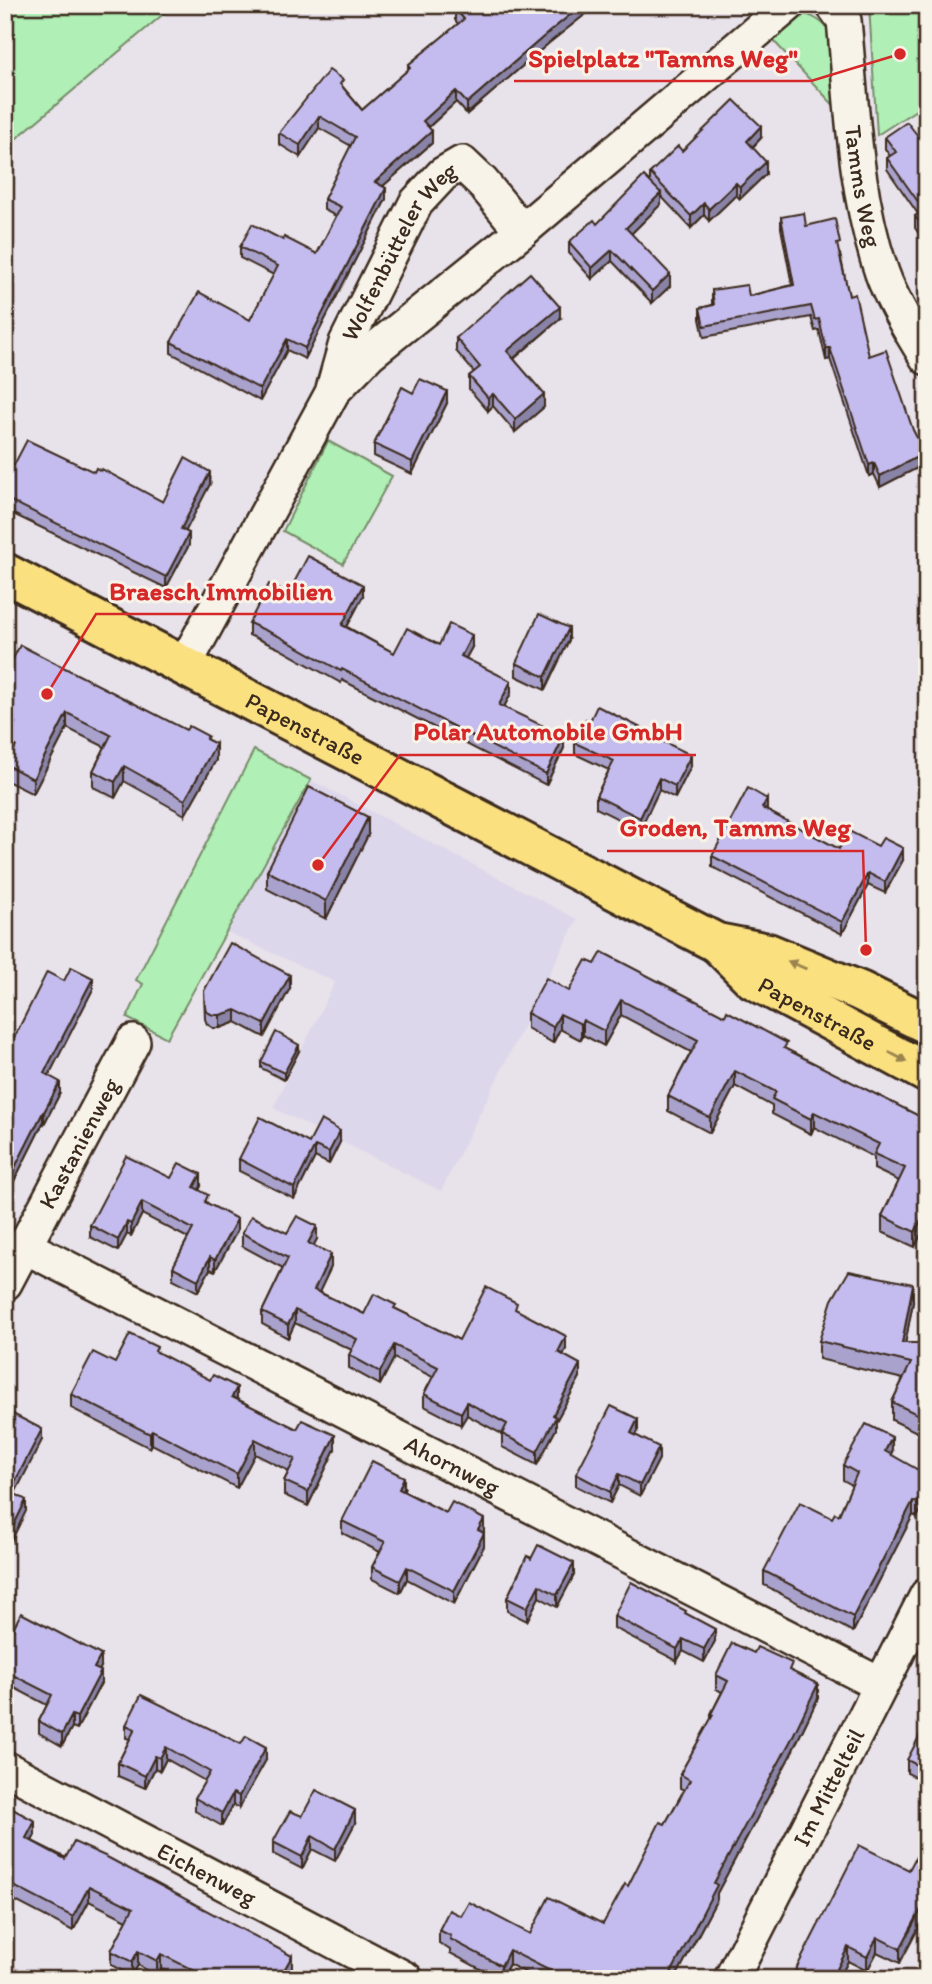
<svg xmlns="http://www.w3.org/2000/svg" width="932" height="1984" font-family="Itim,sans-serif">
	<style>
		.built { fill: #ddd7eb }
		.green { fill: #b0efb5; stroke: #768c6a; stroke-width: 2 }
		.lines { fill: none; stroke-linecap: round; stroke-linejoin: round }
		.minor-casing { stroke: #3b2a1e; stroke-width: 38 }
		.major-casing { stroke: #3b2a1e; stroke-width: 44 }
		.minor { stroke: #f7f3e8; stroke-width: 33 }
		.major { stroke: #fbe080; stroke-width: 38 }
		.wall { fill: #a9a2cd; stroke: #3b2a1e; stroke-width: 2 }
		.shaded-wall { fill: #8984a7; stroke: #3b2a1e; stroke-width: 2 }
		.building { fill: #c4bcee; stroke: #3b2a1e; stroke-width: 2 }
		.oneway { fill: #9b854f }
		.labels { text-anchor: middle; stroke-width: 6; stroke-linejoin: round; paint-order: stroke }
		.street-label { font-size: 24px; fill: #3b2a1e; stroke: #f7f3e8 }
		.leader { fill: none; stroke: #d62828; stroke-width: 2.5 }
		.callout-dot { fill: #d62828; stroke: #f7f3e8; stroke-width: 2.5 }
		.callout-label { font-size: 26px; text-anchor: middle; font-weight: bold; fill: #d62828; stroke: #f7f3e8; stroke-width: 6; stroke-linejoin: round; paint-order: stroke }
	</style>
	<rect width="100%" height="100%" fill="#e8e2ea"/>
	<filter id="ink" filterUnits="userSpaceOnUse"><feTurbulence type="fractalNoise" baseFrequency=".0143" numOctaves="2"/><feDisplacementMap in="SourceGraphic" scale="14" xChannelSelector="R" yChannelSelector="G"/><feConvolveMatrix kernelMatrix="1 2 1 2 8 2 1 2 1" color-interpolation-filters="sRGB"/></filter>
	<g filter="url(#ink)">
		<path class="built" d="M311 780 577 919 441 1191 273 1108 335 982 225 931Z"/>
		<g class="green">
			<path d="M5 5H174L5 148Z"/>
			<path d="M869 5H927V103L877 135Z"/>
			<path d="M797 13C814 14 824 23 834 36L840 112 770 37Z"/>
			<path d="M328 441 392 476 343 564 283 531Z"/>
			<path d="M254 750 311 780 167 1038 127 1018 143 984 136 980Z"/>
		</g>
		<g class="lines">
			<defs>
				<g id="minor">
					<path id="s1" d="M833 5 844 20C852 104 854 192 882 273 891 299 912 334 927 358"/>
					<path d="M336 388 369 354 522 231"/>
					<path id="s2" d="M184 666 332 393 346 343 416 203 443 174 462 163 482 182 522 231 788 5"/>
					<path id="s3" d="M24 1246 881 1685"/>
					<path id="s4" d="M5 1283 133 1042"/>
					<path id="s5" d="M5 1768 406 1979"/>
					<path id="s6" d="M731 1979 927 1595"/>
				</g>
				<g id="major">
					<path id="s7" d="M5 573 717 943 768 953 860 991 927 1024"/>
					<path id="s8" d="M717 943 753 979 927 1073"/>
				</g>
			</defs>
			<use href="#minor" class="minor-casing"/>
			<use href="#major" class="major-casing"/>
			<use href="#minor" class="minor"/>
			<use href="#major" class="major"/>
		</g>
		<g class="wall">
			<path d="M459 5H597L549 43 467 114 456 102 429 127 432 143 383 186 386 199 305 359 287 350 260 401 171 353V342L250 320 274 275 240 258V247L283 240 317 254 336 216 324 210V199L351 146 319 128 300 157 279 144V133L343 87 362 110 408 70V65L458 24 455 20V9Z"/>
			<path d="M927 130V245L915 228V216L918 214 887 169V158L890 156 885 149V137L918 136Z"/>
			<path d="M761 138 753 147 766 174 740 199 736 195 709 221 704 215 691 228 661 196V204L631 234 670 286 652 303 612 261 592 279 569 253V242L597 224 650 182V173L682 151Z"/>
			<path d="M781 217 806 226 840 254 849 296 869 356 925 464 880 487 874 474 869 476 830 359 826 360 819 330 815 331 811 317 704 337 700 319V308L712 305V290L749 296 792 285 781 228Z"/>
			<path d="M560 319 514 359 544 407 515 432 493 406 488 411 469 389V376L474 372 456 351V338Z"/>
			<path d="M413 393 447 403 412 474 374 456V444Z"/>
			<path d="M5 460 14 465 94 472 163 502 210 484 185 531 189 545 166 588 5 510Z"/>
			<path d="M927 466V497L919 483V471Z"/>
			<path d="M288 594 363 596 347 627 394 653 439 645 472 647 466 658 511 693 504 707 564 748 546 785 342 680 341 683 278 648 249 635V623Z"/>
			<path d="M569 640 545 690 516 676V663Z"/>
			<path d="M5 674 186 730 208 740 216 760 185 815 124 781 115 798 93 787V771L105 747 67 728 33 794 7 781V765L10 758 6 756V741L9 736 5 734Z"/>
			<path d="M590 721 649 734 691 766 675 798 659 790 640 830 596 808V796L609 770 575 754V743Z"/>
			<path d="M767 810V811L839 849 903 860 885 893 868 885 842 934 712 867V856Z"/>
			<path d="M368 835 326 919 267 889V871Z"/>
			<path d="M595 964 787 1050 927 1120 915 1247 882 1232V1216L899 1181 874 1169V1157L814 1127 811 1134 772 1114V1106L735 1086 710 1133 668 1111V1096L691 1052 621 1015 604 1046 583 1035 581 1040 560 1029 553 1043 527 1028V1013L569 991Z"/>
			<path d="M64 981 93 989 48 1076 60 1093 44 1124 43 1123 9 1191 5 1189V1036L13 1040Z"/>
			<path d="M290 988 264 1037 236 1022 220 1028H213L207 1024 205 1019 204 991Z"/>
			<path d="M299 1051 284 1080 261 1068V1062Z"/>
			<path d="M340 1142 329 1164 315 1157 294 1199 239 1171V1159L309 1143Z"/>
			<path d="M171 1178 201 1186 199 1190 208 1204 237 1231 215 1271 210 1269 198 1292 173 1279V1267L188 1238 142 1214 131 1236 127 1234 118 1251 90 1237V1225Z"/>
			<path d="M242 1233H287L317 1239 313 1246 331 1267 319 1292 364 1314 396 1309 459 1340 517 1310 566 1349 563 1355 580 1377 556 1421V1429L537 1465 502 1447V1434L467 1415 461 1425 424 1406V1394L433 1377 394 1358 380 1385 349 1368V1355L352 1350 295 1323 288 1338 262 1324V1312L283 1268 242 1246Z"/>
			<path d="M913 1302 905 1343H927V1437L892 1420V1402L903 1379 819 1359V1341Z"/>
			<path d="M157 1352 237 1399 335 1449 308 1506 284 1495V1481L289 1471 255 1454 237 1488 152 1444 150 1448 71 1408V1394L115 1363Z"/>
			<path d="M638 1431 636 1435 659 1459 640 1496 619 1485 610 1503 576 1486V1474Z"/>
			<path d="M892 1452 890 1455 927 1475 917 1517 913 1515 853 1632 764 1585V1571L832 1518 839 1515 852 1485 843 1480V1465Z"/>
			<path d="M404 1489 403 1491 484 1532V1546L454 1604 407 1579 400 1593 372 1579V1567L380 1552 342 1533V1521Z"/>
			<path d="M527 1556 574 1575 557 1607 539 1597 527 1621 507 1611V1598Z"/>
			<path d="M686 1614 715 1641 704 1662 683 1651 677 1661 614 1628V1616Z"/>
			<path d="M5 1644 101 1667 99 1670 101 1683 77 1729 72 1727 62 1746 39 1733V1721L47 1705 5 1683Z"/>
			<path d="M792 1672 818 1698 790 1756 717 1893V1899L675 1979H538L509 1964 501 1979H499L450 1953V1950L439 1943V1930L461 1916 530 1934 603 1924 628 1886 665 1824 684 1790 680 1788V1774L711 1719V1714L722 1692 716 1689V1675Z"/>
			<path d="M126 1725 266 1760 239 1808 233 1805 222 1826 195 1811V1798L205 1781 166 1759 160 1771 155 1768 145 1788 118 1776V1763L130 1739 126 1738Z"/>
			<path d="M927 1739V1783L907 1773V1760Z"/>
			<path d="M5 1813 35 1835 32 1841 292 1970 287 1979H182L161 1969 157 1976 138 1965 132 1976 111 1965V1951L127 1920 89 1901 73 1931 10 1898 5 1906Z"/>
			<path d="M302 1816 355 1823 335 1861 312 1849 302 1869 273 1854V1842Z"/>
			<path d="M909 1870 900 1963 877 1952 867 1971 848 1961 839 1979H791Z"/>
		</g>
		<g class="shaded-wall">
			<path d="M582 5H597L549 43 467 114V103L549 32Z"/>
			<path d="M456 91V102L423 132V121Z"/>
			<path d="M319 116V128L300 157V145Z"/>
			<path d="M761 126V138L747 152V141Z"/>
			<path d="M432 131V143L375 193V182Z"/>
			<path d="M766 162V174L740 199V187Z"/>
			<path d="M736 183V195L709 221V209Z"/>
			<path d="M386 188V199L305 359V348Z"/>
			<path d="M661 193V204L626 239V228Z"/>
			<path d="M704 203V215L691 228V216Z"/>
			<path d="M612 250V261L592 279V268Z"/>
			<path d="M670 274V286L652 303V291Z"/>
			<path d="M560 307V319L507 364V351Z"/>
			<path d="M287 339V350L260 401V389Z"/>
			<path d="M826 348H830V359L826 360Z"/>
			<path d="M8 364V376L5 382V370Z"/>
			<path d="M447 391V403L412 474V462Z"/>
			<path d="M493 394V406L488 411V398Z"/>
			<path d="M544 394V407L515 432V419Z"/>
			<path d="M925 453V464L880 487V476Z"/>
			<path d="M874 463V474L869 476V465Z"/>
			<path d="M210 472V484L181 540V529Z"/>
			<path d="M189 533V545L166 588V577Z"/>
			<path d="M363 585V596L342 636V625Z"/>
			<path d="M569 628V640L545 690V677Z"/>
			<path d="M472 635V647L461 667V656Z"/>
			<path d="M511 681V693L499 717V705Z"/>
			<path d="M67 713V728L33 794V779Z"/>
			<path d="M564 736V748L546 785V774Z"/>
			<path d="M216 744V760L185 815V800Z"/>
			<path d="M691 755V766L675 798V786Z"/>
			<path d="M124 766V781L115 798V782Z"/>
			<path d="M659 778V790L640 830V818Z"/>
			<path d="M767 799V810L762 820V808Z"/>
			<path d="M368 817V835L326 919V901Z"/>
			<path d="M903 848V860L885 893V882Z"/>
			<path d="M868 873V885L842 934V922Z"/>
			<path d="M290 975V988L264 1037V1024Z"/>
			<path d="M93 978V989L44 1085V1073Z"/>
			<path d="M621 1000V1015L604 1046V1031Z"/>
			<path d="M236 1010V1022L220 1028V1015Z"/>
			<path d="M560 1014V1029L553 1043V1027Z"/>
			<path d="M583 1020V1035L581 1040V1024Z"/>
			<path d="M299 1045V1051L284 1080V1073Z"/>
			<path d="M735 1071V1086L710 1133V1118Z"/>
			<path d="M60 1082V1093L44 1124V1112Z"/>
			<path d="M43 1112V1123L9 1191V1179Z"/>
			<path d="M814 1112V1127L811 1134V1119Z"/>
			<path d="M340 1131V1142L329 1164V1152Z"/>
			<path d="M315 1146V1157L294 1199V1188Z"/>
			<path d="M201 1174V1186L194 1199V1187Z"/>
			<path d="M142 1202V1214L131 1236V1224Z"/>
			<path d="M927 1207V1223L915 1247V1232Z"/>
			<path d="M237 1219V1231L215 1271V1260Z"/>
			<path d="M127 1222V1234L118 1251V1240Z"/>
			<path d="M317 1226V1239L308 1256V1243Z"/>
			<path d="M331 1254V1267L314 1303V1290Z"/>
			<path d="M210 1257V1269L198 1292V1280Z"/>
			<path d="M913 1284V1302L902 1361V1343Z"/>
			<path d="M295 1310V1323L288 1338V1325Z"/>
			<path d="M566 1336V1349L558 1365V1352Z"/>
			<path d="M394 1345V1358L380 1385V1372Z"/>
			<path d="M580 1364V1377L556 1421V1429L537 1465V1452L553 1415Z"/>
			<path d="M237 1387V1401L232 1397Z"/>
			<path d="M467 1402V1415L461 1425V1413Z"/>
			<path d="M638 1419V1431L631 1445V1433Z"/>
			<path d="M42 1429V1440L10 1503V1491Z"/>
			<path d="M152 1430V1444L150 1448V1434Z"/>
			<path d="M335 1435V1449L308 1506V1492Z"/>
			<path d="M892 1437V1452L885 1466V1451Z"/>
			<path d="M255 1439V1454L237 1488V1474Z"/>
			<path d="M659 1447V1459L640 1496V1485Z"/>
			<path d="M619 1474V1485L610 1503V1492Z"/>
			<path d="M404 1477V1489L399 1501V1489Z"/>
			<path d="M927 1486V1501L917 1517V1503Z"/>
			<path d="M26 1500V1511L5 1554V1543Z"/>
			<path d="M913 1501V1515L853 1632V1617Z"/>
			<path d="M484 1519V1532L478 1543V1530Z"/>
			<path d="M484 1533V1546L454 1604V1591Z"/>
			<path d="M574 1563V1575L557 1607V1595Z"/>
			<path d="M407 1567V1579L400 1593V1581Z"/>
			<path d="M539 1585V1597L527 1621V1608Z"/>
			<path d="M715 1629V1641L704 1662V1649Z"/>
			<path d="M683 1639V1651L677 1661V1649Z"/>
			<path d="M101 1655V1667L94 1680V1668Z"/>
			<path d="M101 1671V1683L77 1729V1717Z"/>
			<path d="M818 1684V1698L790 1756 717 1893V1899L675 1979H668L714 1883Z"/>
			<path d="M72 1715V1727L62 1746V1734Z"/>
			<path d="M166 1747V1759L160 1771V1758Z"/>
			<path d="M266 1747V1760L239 1808V1796Z"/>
			<path d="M155 1756V1768L145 1788V1776Z"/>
			<path d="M233 1793V1805L222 1826V1813Z"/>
			<path d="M355 1810V1823L335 1861V1849Z"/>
			<path d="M35 1821V1835L26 1852V1838Z"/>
			<path d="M312 1836V1849L302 1869V1857Z"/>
			<path d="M10 1884V1898L5 1906V1892Z"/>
			<path d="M89 1886V1901L73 1931V1917Z"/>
			<path d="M927 1898V1912L900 1963V1949Z"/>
			<path d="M877 1937V1952L867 1971V1957Z"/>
			<path d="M848 1947V1961L839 1979H832Z"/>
			<path d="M509 1950V1964L501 1979V1966Z"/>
			<path d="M138 1951V1965L132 1976V1962Z"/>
			<path d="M161 1954V1969L157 1976V1961Z"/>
			<path d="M292 1956V1970L287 1979H279Z"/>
		</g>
		<g class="building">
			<path d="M459 5H582L549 32 467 103 456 91 423 121 432 131 375 182 386 188 305 348 287 339 260 389 171 342 199 292 250 320 278 266 240 247 252 224 283 240 284 237 317 254 341 207 324 199 355 137 319 116 300 145 279 133 329 70 343 80 340 84 362 110 410 68 408 65 464 19 455 9Z"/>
			<path d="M734 100 761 126 747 141 766 162 740 187 736 183 709 209 704 203 691 216 650 173 678 146 682 151Z"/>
			<path d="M907 122 918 136 927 130V233L915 216 924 210 887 158 896 152 885 137Z"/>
			<path d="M644 176 661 193 626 228 670 274 652 291 612 250 592 268 569 242 594 220 597 224Z"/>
			<path d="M804 213 806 226 835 219 840 243 837 244 849 296 855 294 869 356 886 350 913 430 925 453 880 476 874 463 869 465 830 348H826L819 319 815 320 811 306 704 326 700 308 714 305 712 290 747 285 749 296 794 285 781 217Z"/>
			<path d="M530 273 560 307 507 351 544 394 515 419 493 394 488 398 469 376 480 367 456 338Z"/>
			<path d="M420 379 447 391 412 462 374 444 402 387 413 393Z"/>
			<path d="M27 440 94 472 96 468 101 471 102 469 163 502 185 458 210 472 181 529 189 533 166 577 5 498V460L14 465Z"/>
			<path d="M927 466V485L919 471Z"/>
			<path d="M308 556 363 585 342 625 394 653 407 628 439 645 449 624 472 635 461 656 511 681 499 705 564 736 546 774 342 669 341 671 278 636 249 623 269 584 288 594Z"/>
			<path d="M539 614 569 628 545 677 516 663Z"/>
			<path d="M20 645 186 730 189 726 208 736 206 739 216 744 185 800 124 766 115 782 93 771 111 735 67 713 33 779 7 765 16 746 6 741 15 723 5 718V674Z"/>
			<path d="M597 706 649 732 648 734 691 755 675 786 659 778 640 818 596 796 614 761 575 743 586 719 590 721Z"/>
			<path d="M309 787 368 817 326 901 267 871Z"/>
			<path d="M748 788 767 799 762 808 839 849 849 831 878 846 883 838 903 848 885 882 868 873 842 922 712 856Z"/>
			<path d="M230 943 290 975 264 1024 236 1010 220 1015H213L207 1012 205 1007 204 991Z"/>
			<path d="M602 952 725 1016 727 1011 787 1043 784 1048 927 1120V1207L915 1232 882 1216 905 1168 874 1154 879 1144 814 1112 811 1119 772 1099 776 1092 735 1071 710 1118 668 1096 698 1040 621 1000 604 1031 583 1020 581 1024 560 1014 553 1027 527 1013 546 978 569 991 586 960 595 964Z"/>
			<path d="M71 967 93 978 44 1073 60 1082 44 1112H43L9 1179 5 1177V1036L13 1040 47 972 64 981Z"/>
			<path d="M276 1032 299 1045 284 1073 261 1062Z"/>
			<path d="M260 1117 309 1143 321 1120 340 1131 329 1152 315 1146 294 1188 239 1159Z"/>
			<path d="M126 1156 171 1178 179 1163 201 1174 194 1187 208 1195 205 1202 237 1219 215 1260 210 1257 198 1280 173 1267 193 1229 142 1202 131 1224 127 1222 118 1240 90 1225Z"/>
			<path d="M251 1216 287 1233 297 1216 317 1226 308 1243 331 1254 314 1290 364 1314 374 1294 396 1305 394 1308 459 1340 486 1287 517 1303 515 1309 566 1336 558 1352 580 1364 553 1415 556 1417 537 1452 502 1434 507 1424 467 1402 461 1413 424 1394 438 1367 394 1345 380 1372 349 1355 357 1339 295 1310 288 1325 262 1312 288 1258 242 1233Z"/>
			<path d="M849 1271 913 1284 902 1343H927V1419L892 1402 911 1363 819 1341 832 1300Z"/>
			<path d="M130 1334 157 1347 155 1351 210 1380 213 1375 237 1387 232 1397 297 1429 302 1420 335 1435 308 1492 284 1481 295 1459 255 1439 237 1474 152 1430 150 1434 71 1394 93 1352 115 1363Z"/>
			<path d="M611 1406 638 1419 631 1433 659 1447 640 1485 619 1474 610 1492 576 1474Z"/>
			<path d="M5 1410 42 1429 10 1491 26 1500 5 1543Z"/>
			<path d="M866 1424 892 1437 885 1451 927 1475V1486L917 1503 913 1501 853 1617 764 1571 800 1502 832 1518 835 1513 839 1515 857 1473 843 1465Z"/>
			<path d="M372 1461 404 1477 399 1489 446 1513 452 1502 484 1519 478 1530 484 1533 454 1591 407 1567 400 1581 372 1567 385 1542 342 1521Z"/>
			<path d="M538 1545 574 1563 557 1595 539 1585 527 1608 507 1598 527 1556 531 1559Z"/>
			<path d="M631 1582 686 1611 685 1613 715 1629 704 1649 683 1639 677 1649 614 1616Z"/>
			<path d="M21 1613 101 1655 94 1668 101 1671 77 1717 72 1715 62 1734 39 1721 52 1695 5 1671V1644Z"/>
			<path d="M732 1643 754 1653 757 1647 792 1663 789 1670 818 1684 790 1742 714 1883 717 1885 668 1979 665 1977 664 1979H566L509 1950 501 1966 450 1939 451 1936 439 1930 449 1910 461 1916 469 1902 530 1934 549 1897 603 1924 625 1884 628 1886 660 1822 665 1824 690 1780 680 1774 713 1715 711 1714 728 1681 716 1675Z"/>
			<path d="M141 1695 241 1744 246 1736 266 1747 239 1796 233 1793 222 1813 195 1798 210 1772 166 1747 160 1758 155 1756 145 1776 118 1763 135 1729 126 1725Z"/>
			<path d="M920 1735 927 1739V1770L907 1760Z"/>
			<path d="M316 1790 355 1810 335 1849 312 1836 302 1857 273 1842 290 1811 302 1816Z"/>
			<path d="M9 1807 35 1821 26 1838 65 1859 74 1842 107 1857 292 1956 279 1979H211L161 1954 157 1961 138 1951 132 1962 111 1951 133 1908 89 1886 73 1917 10 1884 5 1892V1813Z"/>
			<path d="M927 1836V1898L900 1949 877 1937 867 1957 848 1947 832 1979H791L859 1845 909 1870Z"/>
		</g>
		<defs><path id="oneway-solid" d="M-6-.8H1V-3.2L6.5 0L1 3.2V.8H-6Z" transform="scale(1.75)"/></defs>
		<g class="oneway">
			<use href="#oneway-solid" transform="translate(797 965) rotate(-157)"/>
			<use href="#oneway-solid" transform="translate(898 1057) rotate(29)"/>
		</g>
	</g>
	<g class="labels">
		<g class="street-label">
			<text dy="8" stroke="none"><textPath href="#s1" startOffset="186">Tamms Weg</textPath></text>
			<text dy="8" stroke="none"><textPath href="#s2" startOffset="469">Wolfenbütteler Weg</textPath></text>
			<text dy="8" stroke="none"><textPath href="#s7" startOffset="338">Papenstraße</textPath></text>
			<text dy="8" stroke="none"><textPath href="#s8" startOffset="124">Papenstraße</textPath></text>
			<text dy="8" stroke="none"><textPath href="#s4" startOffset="158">Kastanienweg</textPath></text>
			<text dy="8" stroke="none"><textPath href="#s3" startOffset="481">Ahornweg</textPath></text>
			<text dy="8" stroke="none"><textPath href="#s6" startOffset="215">Im Mittelteil</textPath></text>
			<text dy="8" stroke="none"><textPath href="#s5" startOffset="228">Eichenweg</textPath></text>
		</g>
	</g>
	<path class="leader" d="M900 54L811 81H514M47 694L96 614H346M318 865L400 755H696M866 950L863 851H607"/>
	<g class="callout-dot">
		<circle cx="900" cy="54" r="7"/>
		<circle cx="47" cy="694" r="7"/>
		<circle cx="318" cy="865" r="7"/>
		<circle cx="866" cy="950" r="7"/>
	</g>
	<g class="callout-label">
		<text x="663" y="67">Spielplatz "Tamms Weg"</text>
		<text x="221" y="600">Braesch Immobilien</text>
		<text x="548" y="740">Polar Automobile GmbH</text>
		<text x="735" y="836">Groden, Tamms Weg</text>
	</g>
	<rect width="932" height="1984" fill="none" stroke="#f7f3e8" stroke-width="28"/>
	<rect x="14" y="14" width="904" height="1956" fill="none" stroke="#3b2a1e" stroke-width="2.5" filter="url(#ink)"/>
</svg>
